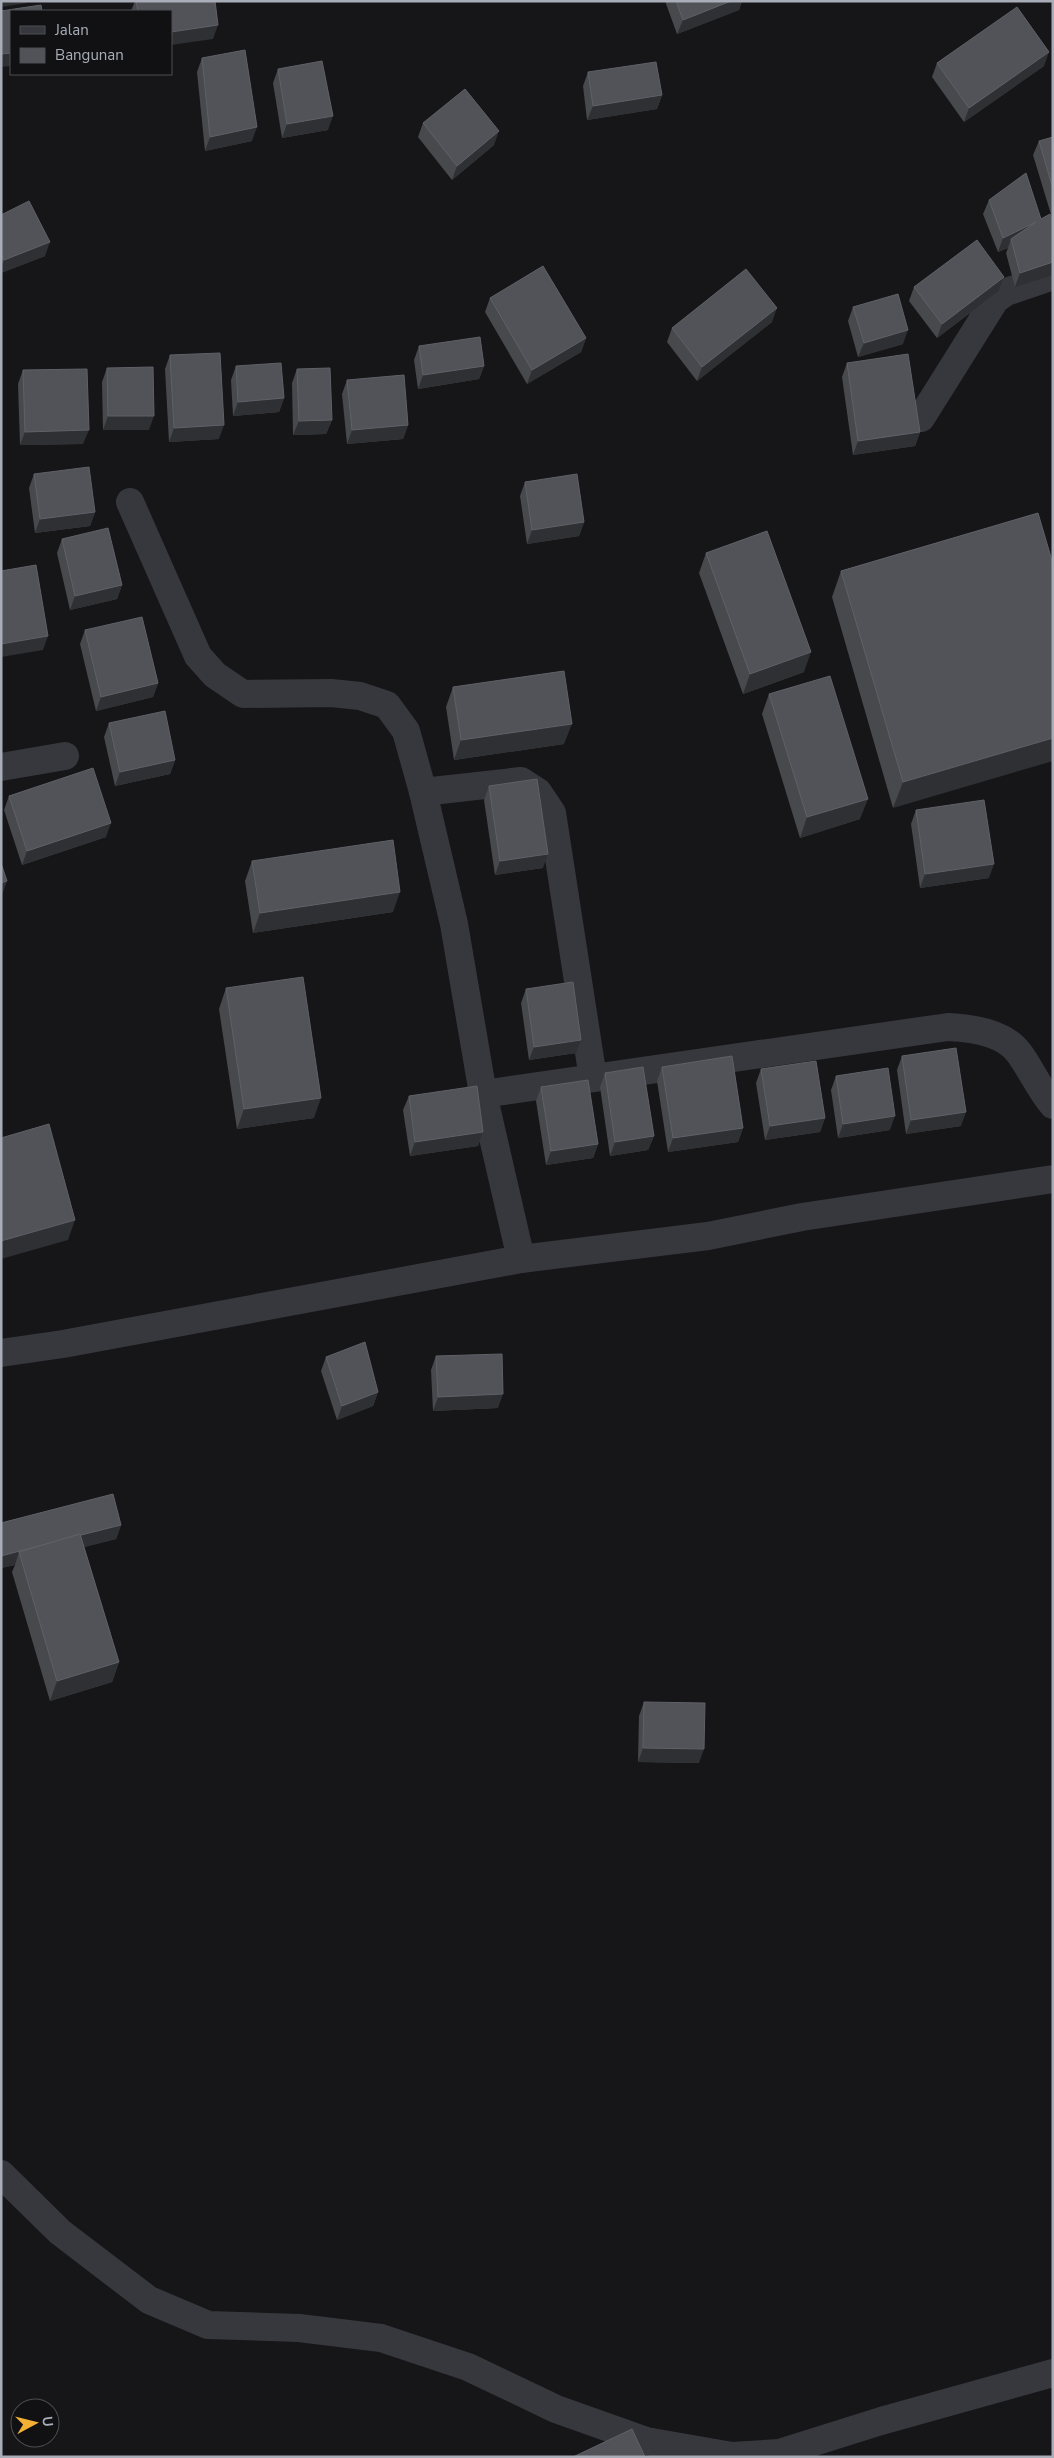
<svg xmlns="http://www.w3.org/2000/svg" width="1054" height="2458" font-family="'Nunito Sans',sans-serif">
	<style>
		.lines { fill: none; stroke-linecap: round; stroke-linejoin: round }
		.minor { stroke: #37383d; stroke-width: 28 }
		.tertiary { stroke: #37383d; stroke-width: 28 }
		.wall { fill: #47494d }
		.shaded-wall { fill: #2f3033 }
		.building { fill: #525359; stroke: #5f6168 }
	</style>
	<rect width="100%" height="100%" fill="#161618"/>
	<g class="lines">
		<g class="minor">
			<path d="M921 418 995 300 1006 292 1053 276"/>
			<path d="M130 502 198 656 215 675 243 694 331 693 360 696 387 705 406 731 423 792 454 924 483 1094 521 1259"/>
			<path d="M1 767 65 756"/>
			<path d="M423 792 521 781 538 792 552 813 593 1078"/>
			<path d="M483 1094 948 1027C971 1028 1004 1032 1019 1053 1031 1069 1039 1089 1053 1105"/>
			<path d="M1 2174 60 2232 149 2300 208 2325 299 2328 381 2338 468 2367 556 2409 646 2441 732 2456 779 2453 881 2421 1053 2373"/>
		</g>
		<path class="tertiary" d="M1 1353 63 1344 521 1259 708 1236 802 1217 1053 1179"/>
	</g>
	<g class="wall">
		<path d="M135 1H215L213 39 171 11H131Z"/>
		<path d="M665 1H742L739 10 677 34Z"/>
		<path d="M202 58 252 141 205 151 197 72Z"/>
		<path d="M937 63 1044 66 964 122 932 77Z"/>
		<path d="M278 69 328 130 282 138 273 83Z"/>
		<path d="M588 72 662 95 657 109 587 120 583 86Z"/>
		<path d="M423 123 494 145 452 180 418 137Z"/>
		<path d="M1053 137V221L1033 155 1039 141Z"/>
		<path d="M989 200 1041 219 1015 287 1006 253 1008 248 998 252 983 214Z"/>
		<path d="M1 215 45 256 1 273Z"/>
		<path d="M1004 277 999 291 937 338 909 301 914 287Z"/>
		<path d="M490 298 586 338 581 352 527 384 485 312Z"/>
		<path d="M853 307 903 344 858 357 848 321Z"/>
		<path d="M772 322 697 381 667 342 672 328Z"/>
		<path d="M419 346 484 366 479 379 418 389 414 360Z"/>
		<path d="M170 355 219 439 169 442 165 369Z"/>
		<path d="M847 363 920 432 915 446 853 455 842 377Z"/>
		<path d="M236 366 284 398 279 412 233 416 231 380Z"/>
		<path d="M107 368 149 430H103L102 382Z"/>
		<path d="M297 369 332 420 326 434 293 435 292 383Z"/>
		<path d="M23 370 83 444 20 445 18 384Z"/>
		<path d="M347 380 408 425 403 439 347 444 342 394Z"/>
		<path d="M34 474 95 512 90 526 35 533 29 488Z"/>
		<path d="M525 482 584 522 579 536 527 544 520 496Z"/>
		<path d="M1038 513 893 808 832 597 841 571Z"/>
		<path d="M62 539 122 585 117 599 70 610 57 553Z"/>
		<path d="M706 553 804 672 743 694 699 573Z"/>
		<path d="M85 630 158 683 153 697 96 711 80 644Z"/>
		<path d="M453 687 564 744 454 760 446 707Z"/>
		<path d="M769 694 860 819 800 838 762 714Z"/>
		<path d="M109 723 175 760 170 774 115 786 104 737Z"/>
		<path d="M489 786 543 868 495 875 484 800Z"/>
		<path d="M9 796 106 837 22 865 4 810Z"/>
		<path d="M916 810 989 878 920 888 911 824Z"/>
		<path d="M252 861 393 912 253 933 245 881Z"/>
		<path d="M226 988 314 1118 237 1129 219 1009Z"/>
		<path d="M526 989 576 1053 529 1060 521 1003Z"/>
		<path d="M902 1056 961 1126 906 1134 897 1070Z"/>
		<path d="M662 1067 743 1128 738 1142 668 1152 657 1081Z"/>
		<path d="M761 1069 825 1118 820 1132 765 1140 756 1083Z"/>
		<path d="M605 1073 654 1136 648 1150 610 1156 600 1087Z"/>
		<path d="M836 1076 890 1130 838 1138 831 1090Z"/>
		<path d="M541 1087 598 1144 593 1158 546 1165 536 1101Z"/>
		<path d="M409 1096 483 1132 478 1146 410 1156 403 1110Z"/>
		<path d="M436 1356 498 1408 433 1411 431 1370Z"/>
		<path d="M326 1357 378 1392 373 1406 337 1420 321 1371Z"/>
		<path d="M1 1523 121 1525 116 1539 84 1547 119 1662 112 1682 50 1701 12 1572 15 1565 1 1568Z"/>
		<path d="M644 1702 699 1763 638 1762 639 1716Z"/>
	</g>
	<g class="shaded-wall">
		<path d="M1 1H28L27 3 1 7Z"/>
		<path d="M731 1H742L739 10 677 34 683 20Z"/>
		<path d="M218 25 213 39 171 45V32Z"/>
		<path d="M1049 52 1044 66 964 122 969 108Z"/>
		<path d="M11 53V66L1 67V54Z"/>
		<path d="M662 95 657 109 587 120 593 106Z"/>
		<path d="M333 116 328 130 282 138 287 124Z"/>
		<path d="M257 127 252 141 205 151 210 137Z"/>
		<path d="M499 131 494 145 452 180 457 166Z"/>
		<path d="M1036 222 1011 239 1008 248 998 252 1003 238Z"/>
		<path d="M50 242 45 256 1 273V267L4 260Z"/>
		<path d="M1053 262V275L1015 287 1020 273Z"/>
		<path d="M1004 277 999 291 937 338 942 324Z"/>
		<path d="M777 308 772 322 697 381 702 367Z"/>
		<path d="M908 330 903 344 858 357 864 343Z"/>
		<path d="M586 338 581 352 527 384 532 370Z"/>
		<path d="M484 366 479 379 418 389 423 375Z"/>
		<path d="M284 398 279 412 233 416 238 402Z"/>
		<path d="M108 416H154L149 430H103Z"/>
		<path d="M332 420 326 434 293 435 299 421Z"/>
		<path d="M224 425 219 439 169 442 174 428Z"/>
		<path d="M408 425 403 439 347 444 352 430Z"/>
		<path d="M89 430 83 444 20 445 25 432Z"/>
		<path d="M920 432 915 446 853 455 858 441Z"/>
		<path d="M95 512 90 526 35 533 40 519Z"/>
		<path d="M584 522 579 536 527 544 532 530Z"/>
		<path d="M122 585 117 599 70 610 75 596Z"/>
		<path d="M48 636 43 650 1 657V644Z"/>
		<path d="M811 652 804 672 743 694 750 674Z"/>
		<path d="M158 683 153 697 96 711 101 697Z"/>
		<path d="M572 724 564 744 454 760 461 740Z"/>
		<path d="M1053 738V761L893 808 903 782Z"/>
		<path d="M175 760 170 774 115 786 120 772Z"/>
		<path d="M868 799 860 819 800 838 807 817Z"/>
		<path d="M111 823 106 837 22 865 27 851Z"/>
		<path d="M548 854 543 868 495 875 500 861Z"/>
		<path d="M994 864 989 878 920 888 925 874Z"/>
		<path d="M7 881 2 895H1V883Z"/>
		<path d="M400 892 393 912 253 933 260 913Z"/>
		<path d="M581 1040 576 1053 529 1060 534 1047Z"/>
		<path d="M321 1098 314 1118 237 1129 244 1109Z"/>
		<path d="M966 1112 961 1126 906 1134 911 1120Z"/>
		<path d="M895 1116 890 1130 838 1138 843 1124Z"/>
		<path d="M825 1118 820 1132 765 1140 770 1126Z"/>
		<path d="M743 1128 738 1142 668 1152 673 1138Z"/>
		<path d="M483 1132 478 1146 410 1156 415 1142Z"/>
		<path d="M654 1136 648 1150 610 1156 615 1142Z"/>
		<path d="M598 1144 593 1158 546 1165 551 1151Z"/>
		<path d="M75 1220 68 1240 1 1259V1241Z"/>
		<path d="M378 1392 373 1406 337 1420 342 1406Z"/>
		<path d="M503 1394 498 1408 433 1411 438 1397Z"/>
		<path d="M121 1525 116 1539 22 1563 19 1552 15 1565 1 1568V1556Z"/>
		<path d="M119 1662 112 1682 50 1701 57 1681Z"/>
		<path d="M643 1748 704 1749 699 1763 638 1762Z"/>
	</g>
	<g class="building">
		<path d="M136 1H215L218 25 171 32V11H138Z"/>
		<path d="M676 1H731L683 20Z"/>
		<path d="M41 5 42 11H11V53L1 54V11Z"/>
		<path d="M1017 7 1049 52 969 108 937 63Z"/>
		<path d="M245 50 257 127 210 137 202 58Z"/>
		<path d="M322 61 333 116 287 124 278 69Z"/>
		<path d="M656 62 662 95 593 106 588 72Z"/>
		<path d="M465 89 499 131 457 166 423 123Z"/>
		<path d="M1053 137V189L1039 141Z"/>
		<path d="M1026 173 1041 219 1050 214 1053 221V262L1020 273 1011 239 1036 222 1003 238 989 200Z"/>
		<path d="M29 201 50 242 4 260 1 253V215Z"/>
		<path d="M977 240 1004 277 942 324 914 287Z"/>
		<path d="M543 266 586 338 532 370 490 298Z"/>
		<path d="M746 269 777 308 702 367 672 328Z"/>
		<path d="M898 294 908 330 864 343 853 307Z"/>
		<path d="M480 337 484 366 423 375 419 346Z"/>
		<path d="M220 353 224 425 174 428 170 355Z"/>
		<path d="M908 354 920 432 858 441 847 363Z"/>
		<path d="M281 363 284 398 238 402 236 366Z"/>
		<path d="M153 367 154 416H108L107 368Z"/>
		<path d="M330 368 332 420 299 421 297 369Z"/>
		<path d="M87 369 89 430 25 432 23 370Z"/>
		<path d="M404 375 408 425 352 430 347 380Z"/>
		<path d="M89 467 95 512 40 519 34 474Z"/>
		<path d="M577 474 584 522 532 530 525 482Z"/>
		<path d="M1038 513 1053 564V738L903 782 841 571Z"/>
		<path d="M108 528 122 585 75 596 62 539Z"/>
		<path d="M767 531 811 652 750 674 706 553Z"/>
		<path d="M36 565 48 636 1 644V571Z"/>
		<path d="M142 617 158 683 101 697 85 630Z"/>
		<path d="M564 671 572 724 461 740 453 687Z"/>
		<path d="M830 676 868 799 807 817 769 694Z"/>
		<path d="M165 711 175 760 120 772 109 723Z"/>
		<path d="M93 768 111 823 27 851 9 796Z"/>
		<path d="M537 779 548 854 500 861 489 786Z"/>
		<path d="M984 800 994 864 925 874 916 810Z"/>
		<path d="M393 840 400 892 260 913 252 861Z"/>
		<path d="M1 863 7 881 1 883Z"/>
		<path d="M303 977 321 1098 244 1109 226 988Z"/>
		<path d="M573 982 581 1040 534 1047 526 989Z"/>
		<path d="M956 1048 966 1112 911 1120 902 1056Z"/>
		<path d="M732 1056 743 1128 673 1138 662 1067Z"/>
		<path d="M816 1061 825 1118 770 1126 761 1069Z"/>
		<path d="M643 1067 654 1136 615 1142 605 1073Z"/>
		<path d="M888 1068 895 1116 843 1124 836 1076Z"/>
		<path d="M588 1080 598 1144 551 1151 541 1087Z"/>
		<path d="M477 1086 483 1132 415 1142 409 1096Z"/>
		<path d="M49 1124 75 1220 1 1241V1138Z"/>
		<path d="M365 1342 378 1392 342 1406 326 1357Z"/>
		<path d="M502 1354 503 1394 438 1397 436 1356Z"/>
		<path d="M113 1494 121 1525 81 1535 80 1534 46 1544 1 1556V1523Z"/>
		<path d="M80 1534 119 1662 57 1681 19 1552Z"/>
		<path d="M644 1702 705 1703 704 1749 643 1748Z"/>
		<path d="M632 2429 645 2457H573Z"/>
	</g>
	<rect width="1054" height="2458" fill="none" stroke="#a8adb8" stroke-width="5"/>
	<rect x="10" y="10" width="162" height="65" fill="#111113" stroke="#4d4f55"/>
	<rect x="20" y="26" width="25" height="8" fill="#37383d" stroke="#4d4f55"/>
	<text x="55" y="35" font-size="15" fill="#a8adb8">Jalan</text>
	<rect x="20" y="48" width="25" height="15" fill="#525359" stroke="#4d4f55"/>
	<text x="55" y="60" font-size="15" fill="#a8adb8">Bangunan</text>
	<g transform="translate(35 2423) rotate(83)"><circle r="24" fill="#111113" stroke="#4d4f55"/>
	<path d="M0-4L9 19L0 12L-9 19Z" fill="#f2b134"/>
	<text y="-8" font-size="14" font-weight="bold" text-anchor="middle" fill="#a8adb8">U</text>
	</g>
</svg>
